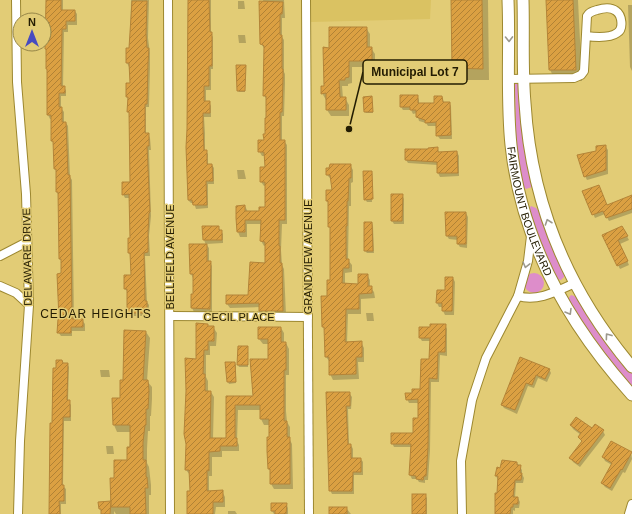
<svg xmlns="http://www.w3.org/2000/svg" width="632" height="514" font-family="Arial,sans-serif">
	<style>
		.built { fill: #dac262 }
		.green { fill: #dd8dca }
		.shadow { fill: #0003 }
		.building { fill: url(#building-hatch); stroke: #b48438 }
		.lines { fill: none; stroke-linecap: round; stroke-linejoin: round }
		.minor-casing { stroke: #9d8830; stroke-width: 10 }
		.secondary-casing { stroke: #9d8830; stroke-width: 13 }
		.minor { stroke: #fff; stroke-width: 8 }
		.secondary { stroke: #fff; stroke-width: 11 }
		.oneway { stroke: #9c998d }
		.labels { text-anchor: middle; stroke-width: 3; stroke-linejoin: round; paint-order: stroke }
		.street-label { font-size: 11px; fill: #231c02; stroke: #e2cc76 }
		.neighbourhood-label { font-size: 12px; letter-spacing: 1px; fill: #231c02; stroke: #e2cc76 }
		.leader { fill: none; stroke: #231c02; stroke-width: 1.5 }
		.callout-dot { fill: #231c02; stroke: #e2cc76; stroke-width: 1.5 }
		.callout { fill: #e2cc76; stroke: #231c02; stroke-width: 1.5 }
		.callout-label { font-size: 12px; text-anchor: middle; font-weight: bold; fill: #231c02 }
	</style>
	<defs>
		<pattern id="building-hatch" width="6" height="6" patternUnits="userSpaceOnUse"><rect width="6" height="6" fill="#dba042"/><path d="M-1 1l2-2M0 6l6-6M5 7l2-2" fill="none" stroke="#b18235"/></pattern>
	</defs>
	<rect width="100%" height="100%" fill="#e2cc76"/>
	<path class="built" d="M311 0H431L430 19 311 22Z"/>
	<g class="green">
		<path d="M515 84H518L519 85 522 128 532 187 526 189 523 186 516 139Z"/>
		<path d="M531 206 536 208 540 213 564 273V277L561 280 557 279 536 231 529 209Z"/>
		<circle cx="534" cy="283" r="10"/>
		<path d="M571 295 574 296 578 299 588 316 632 373V389L592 341 568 299Z"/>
	</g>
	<g class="shadow">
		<path d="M47 0H63V11H75L77 14V25H68V32H64L63 87 66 90V96H61V108L64 112V123H66L68 126 70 177 72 180 74 320H82L85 324V331H72V336H61L58 332 62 262 60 259 59 196 57 192V172L55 169 54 144 52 141V119H50L48 115Z"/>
		<path d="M131 0H149L148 38 150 53V68L149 107H146V134H148L150 138 151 150H149L151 216 149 236 150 256H145L147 302 149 305V316H130L128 312V292L125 289 132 276 131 256 129 253 132 239 130 198H125L123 194 131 183 130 115 128 111 129 100 127 97V84H131L129 67 127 63 130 49Z"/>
		<path d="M188 0H211V34L213 37V69H211V90H206V102H209L211 106V117H204L205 133V151L208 154V165H212L214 168V184H208V208L196 209 194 203H191L188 200 187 181Z"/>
		<path d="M263 0H284L285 18H282V37L284 40V72L285 74V84L284 116H282V141H284L287 145V224H282L281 250 282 265 284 269 286 315H263L260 311V307L230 308 227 304 249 296 266 264V246H264L261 241 262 224H247V237H240L238 232 245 206 248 212H260L266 208V186H264L261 182 266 168 265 156H262L259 151 266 135 267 100 264 95 265 49 261 44Z"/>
		<path d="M452 0H488L489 80H459L453 68Z"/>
		<path d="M547 0H578L582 81H556L550 70Z"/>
		<path d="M238 1H244L245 9H238Z"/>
		<path d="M628 5H632V71L630 67Z"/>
		<path d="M366 28 370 34V48H371L375 54V77H369L365 71V67H352V83L348 84V86H342L343 98H345L349 105V116H331L327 110V100H326L322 93 325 86 330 49Z"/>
		<path d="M238 35H245L246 43H239Z"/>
		<path d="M245 66V92H239L238 91Z"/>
		<path d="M417 96 419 100V104H435L442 97 444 103H449L451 106 452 139H440L437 135V126H428L426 123 419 121 417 113 413 114 411 110H403L401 107Z"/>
		<path d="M372 99 373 113H366L365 112Z"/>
		<path d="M605 146 608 150V174L587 180 585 176 597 152Z"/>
		<path d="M437 148 439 153 457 152 459 156V176L440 177 438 173V165L408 163 406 160 429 150Z"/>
		<path d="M350 165 353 170V182L351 183V206H349L348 260 352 265V272L345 273V284L359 285 367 275 370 280V287L374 292 375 298 361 299V314H348L347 343 361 342 364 348V362H358L359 379 333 380 330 374V362L326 357 325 330 323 327 331 281V230L329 226V204L327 201 333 191 332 180 327 175V169Z"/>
		<path d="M237 170H244L246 179H238Z"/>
		<path d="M364 172H372V173H371L372 202H367L365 199Z"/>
		<path d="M599 186 607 206 632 197V213L609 221 605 214 595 218 583 192Z"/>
		<path d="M402 195 404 199V224H394L392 221Z"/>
		<path d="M466 213 468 217 467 248 460 247 458 244V240L449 239 447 236Z"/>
		<path d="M372 223 373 226 374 253H367L365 251Z"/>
		<path d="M203 227H218L223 234V243L206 244 209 248V262H210L212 266V312H194L192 308V295H194V278H193L191 274 190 245H206L204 240Z"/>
		<path d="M622 227 629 240 620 244 629 265 620 269 603 235Z"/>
		<path d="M453 278 455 282 454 315H445L443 311V307H439L437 303Z"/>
		<path d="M366 313H373L374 321H367Z"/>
		<path d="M207 325 209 327H213L217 333 216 346H210V355H206V377L208 381V392H211L214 397 213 439H227V397H254L268 360 269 344H263L259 339 281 328 284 333V343H286L289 349V375H286V411L287 422 290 427V440L292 444 293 489H274L271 484V472L269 469 270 425H264L261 419V410H238L237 441 239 445V451H222V457H212V476H209V492L222 491 225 497V507H216L215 514H188L191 492 190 475 186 470 197 360Z"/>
		<path d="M445 325 447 329V356L440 355 439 382H431L430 451 428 480H425V483L419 482 417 479H412L410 475 411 447H394L392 443 414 434 419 419V403H409L407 399 421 390 430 361 431 341H422L420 338 431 328Z"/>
		<path d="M146 332 150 338 147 381 152 387V399L151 416H150V431H148L147 449V463L149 467 151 485V495H149V514H116L114 511V514H102L100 508 110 502 112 506 115 479 128 461 131 432H117L114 425 124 381Z"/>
		<path d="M239 347 248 349V367H239L238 365Z"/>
		<path d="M521 358 549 369 551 373 547 382 538 378 534 388 528 386 517 414 504 408 502 405Z"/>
		<path d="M62 361 64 364H67L69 367 68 401 71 405V421H64L63 486 66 489V504H61V514H50L57 369Z"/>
		<path d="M227 363H235L236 365V383L229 384 228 382Z"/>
		<path d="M100 370H109L110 377H101Z"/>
		<path d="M327 393H349L352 397 351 409H348L349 445H351L353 449V459H361L363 462V475H354V494H332L330 490Z"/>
		<path d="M571 425 603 431 605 435 580 467 573 462 571 458 582 442 579 437 581 435 573 429Z"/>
		<path d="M106 446H113L114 454H107Z"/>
		<path d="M631 453 632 459 625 473 623 472 612 491 605 487 602 483 612 465 605 461 603 457Z"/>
		<path d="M517 463 522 470V474L524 478 523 483H516L515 498H518L520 502 519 508H515V511L513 510V514H496L498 480 496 476 501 469Z"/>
		<path d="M425 495 427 498V514H413Z"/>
		<path d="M272 504H286L288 508V514H274L272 511Z"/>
		<path d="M346 508 351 514H330Z"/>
		<path d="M228 511H235L237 514H228Z"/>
	</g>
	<g class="building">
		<path d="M46 0H61V10H75V21H66V29H62L61 86H65V93H59V107H62V122H66L68 175H70L72 319H83V327H71V333H57L58 319H59L57 274 61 273V259H59L58 192H56V169H54L53 141H51V115H47V69H46V49H45Z"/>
		<path d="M188 0H209L210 32H212V66H209V86H204V101H210V113H203V129L204 150H207V164H212L213 181H206L207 205H193L192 200H188L186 147 187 129Z"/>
		<path d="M451 0H482L483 69 452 68Z"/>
		<path d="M546 0H573L576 70H549Z"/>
		<path d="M132 1H147L146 34 147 48H149L148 63 147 104H145V133H149V146H147L150 212 149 213 148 232V252L144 253 145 301H147V313H127V289H124V275H131L130 253H128V238H130L129 194 122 195V182H130L129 112H127L128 97H126V83H130L129 63H126V48H129Z"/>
		<path d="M259 1 283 2 282 14H280V35H282V69H283V78L282 112H280V140H285V220H279V246H280V263H282L283 311H259V303L226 304V295H248L250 262 265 263V242L260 241 261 220H245V232H237L236 218V206L245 205V211H259V207H265V182H260V167H265L264 152H258V140H264L263 134H265V118H266V96H263L264 46 263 45 260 44Z"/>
		<path d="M329 27H367V47H372V71H364V61H349V77L345 78V80H339L340 97H346V110H326V93L321 94V86H324L323 47 329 48Z"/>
		<path d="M236 65H246L245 91H237Z"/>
		<path d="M400 95H418V103H434V96H442L443 102H450L451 135 436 136V122L425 123V120L416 117V110H410V107H400Z"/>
		<path d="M372 96 373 112H364L363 97Z"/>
		<path d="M606 145V170L584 177 577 155 596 151V146Z"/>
		<path d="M438 147V152L457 151 458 173H437V162L405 160V149H428V148Z"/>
		<path d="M330 164H351V178H349L348 201H347V226H346V259H349V268H343L342 283 358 284V274H368V286H372V293L359 294V309H346L345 342 362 341V357H356V374L329 375V357H325L324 327H322L321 296H327V280H330V227H328V201H326V190H332L330 175H326V168H329Z"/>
		<path d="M363 171H372L373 199 364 200Z"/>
		<path d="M599 185 607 205 632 195V209L606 218 603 211 592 215 582 191Z"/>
		<path d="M391 194H403L402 221H391Z"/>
		<path d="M445 212H466V244H457V236H446Z"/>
		<path d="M364 222H372L373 251H364Z"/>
		<path d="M202 226H219V230H222V240H203Z"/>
		<path d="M622 226 628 236 618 240 628 261 617 266 602 235Z"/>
		<path d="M189 244H207V261H211L210 309 191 308V294H193V274H190Z"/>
		<path d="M445 277H453L452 311H442V303H436L437 290H445Z"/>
		<path d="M196 323 208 324V326H214V341H208V350H204L203 374H205V391H211L210 438H226V396H253L250 359H268V339H258V327H281V342H286V370H284V421H287V437H290V484H270V469H268L267 451V437H269V419H260V405H235V438H237V446H220V451L209 452V471L207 470V491L223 490V502H213V514H187V491H190L189 470H185L186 444 184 434 186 391 185 358 196 359Z"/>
		<path d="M430 324H446L445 352H438L437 379 429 378 428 447 426 476H424L423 480 416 479V476L409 475 411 444H391V433H413V418H418V399L406 400 405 393H412V389H420L421 359H429L430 338H419V327H430Z"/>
		<path d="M124 330 146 331 143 380H148L149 391 148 409H146V425H145L143 442V460H146V477H147L148 488H145L146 514H130V507H111L110 478H114V460H127V447H130V425H113L112 398H120V380H123Z"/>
		<path d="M238 346H248V365H237Z"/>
		<path d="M520 357 550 369 545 379 536 375 532 385 526 383 515 410 501 405Z"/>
		<path d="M56 360H62L63 363H68L67 400H70V417H63L62 485H64V501H59L60 514H49L50 423H52L53 368H56Z"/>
		<path d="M225 362H235L236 382H227Z"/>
		<path d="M326 392H350V406H346L348 444H351V458H361V472H353L352 491H329Z"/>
		<path d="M576 417 592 428 595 424 604 430 578 464 569 458 582 441 578 437 581 433 570 425Z"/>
		<path d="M611 441 632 452 622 470 621 469 610 488 601 483 612 463 602 457Z"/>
		<path d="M502 460 517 462V465H521L520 473H522L521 480H515L513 497H518V504H513V507H511L510 514H495V493H497L498 476H495L497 467 500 468Z"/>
		<rect x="412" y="494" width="14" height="20"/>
		<path d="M111 501 110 514H101V509H99L98 502Z"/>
		<path d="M271 503H287L286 514H275V511H271Z"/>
		<rect x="329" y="507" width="18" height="7"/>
	</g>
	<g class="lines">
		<defs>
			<g id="minor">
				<path d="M16 0 17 82 26 194 29 305 20 441 18 514"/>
				<path d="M168 0 170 514"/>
				<path d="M306 0 309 514"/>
				<path d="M509 79 574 78 581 75 584 71 587 16C589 12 593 11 597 10 603 8 611 7 616 11 622 15 624 29 617 33 610 38 594 37 586 36"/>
				<path d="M0 256 27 242"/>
				<path d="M0 286 16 293 29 305"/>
				<path d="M518 296 528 261 531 236"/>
				<path d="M170 316 308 317"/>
				<path d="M462 514 461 461 472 400 486 358 518 296C538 302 557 291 575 283"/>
				<path d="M629 514 632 504"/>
			</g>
			<g id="secondary">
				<path id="s1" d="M508 0C510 48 506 97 511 145 521 241 569 325 632 395"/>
				<path d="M523 0C524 34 522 69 525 103 531 202 568 291 632 367"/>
			</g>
		</defs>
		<use href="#minor" class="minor-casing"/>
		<use href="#secondary" class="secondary-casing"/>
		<use href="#minor" class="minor"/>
		<use href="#secondary" class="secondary"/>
	</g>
	<defs><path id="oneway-chevron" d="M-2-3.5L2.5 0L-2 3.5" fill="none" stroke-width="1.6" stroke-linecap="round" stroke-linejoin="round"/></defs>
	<g class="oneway">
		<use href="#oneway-chevron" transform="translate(509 39) rotate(89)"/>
		<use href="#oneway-chevron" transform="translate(548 222) rotate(-109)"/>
		<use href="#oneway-chevron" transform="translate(526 265) rotate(104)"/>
		<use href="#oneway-chevron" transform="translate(569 312) rotate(59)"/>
		<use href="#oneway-chevron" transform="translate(608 336) rotate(-126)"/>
	</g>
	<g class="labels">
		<g class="street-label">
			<text dy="4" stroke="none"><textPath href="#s1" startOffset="214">FAIRMOUNT BOULEVARD</textPath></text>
			<text transform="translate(27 257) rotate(-91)" y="4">DELAWARE DRIVE</text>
			<text transform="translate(170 257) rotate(-90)" y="4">BELLFIELD AVENUE</text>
			<text transform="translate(308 257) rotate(-90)" y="4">GRANDVIEW AVENUE</text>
			<text x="239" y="321">CECIL PLACE</text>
		</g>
		<g class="neighbourhood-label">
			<text x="96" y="318">CEDAR HEIGHTS</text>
		</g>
	</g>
	<path class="leader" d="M349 129L363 72"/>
	<circle class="callout-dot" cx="349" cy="129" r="4"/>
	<rect class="callout" x="363" y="60" width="104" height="24" rx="4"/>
	<g class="callout-label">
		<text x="415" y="76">Municipal Lot 7</text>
	</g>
	<g transform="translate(32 32)"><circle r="19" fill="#e2cc76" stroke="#968648"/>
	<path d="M0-3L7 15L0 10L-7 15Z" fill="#474bc0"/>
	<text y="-6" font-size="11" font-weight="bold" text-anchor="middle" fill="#231c02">N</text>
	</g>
</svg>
